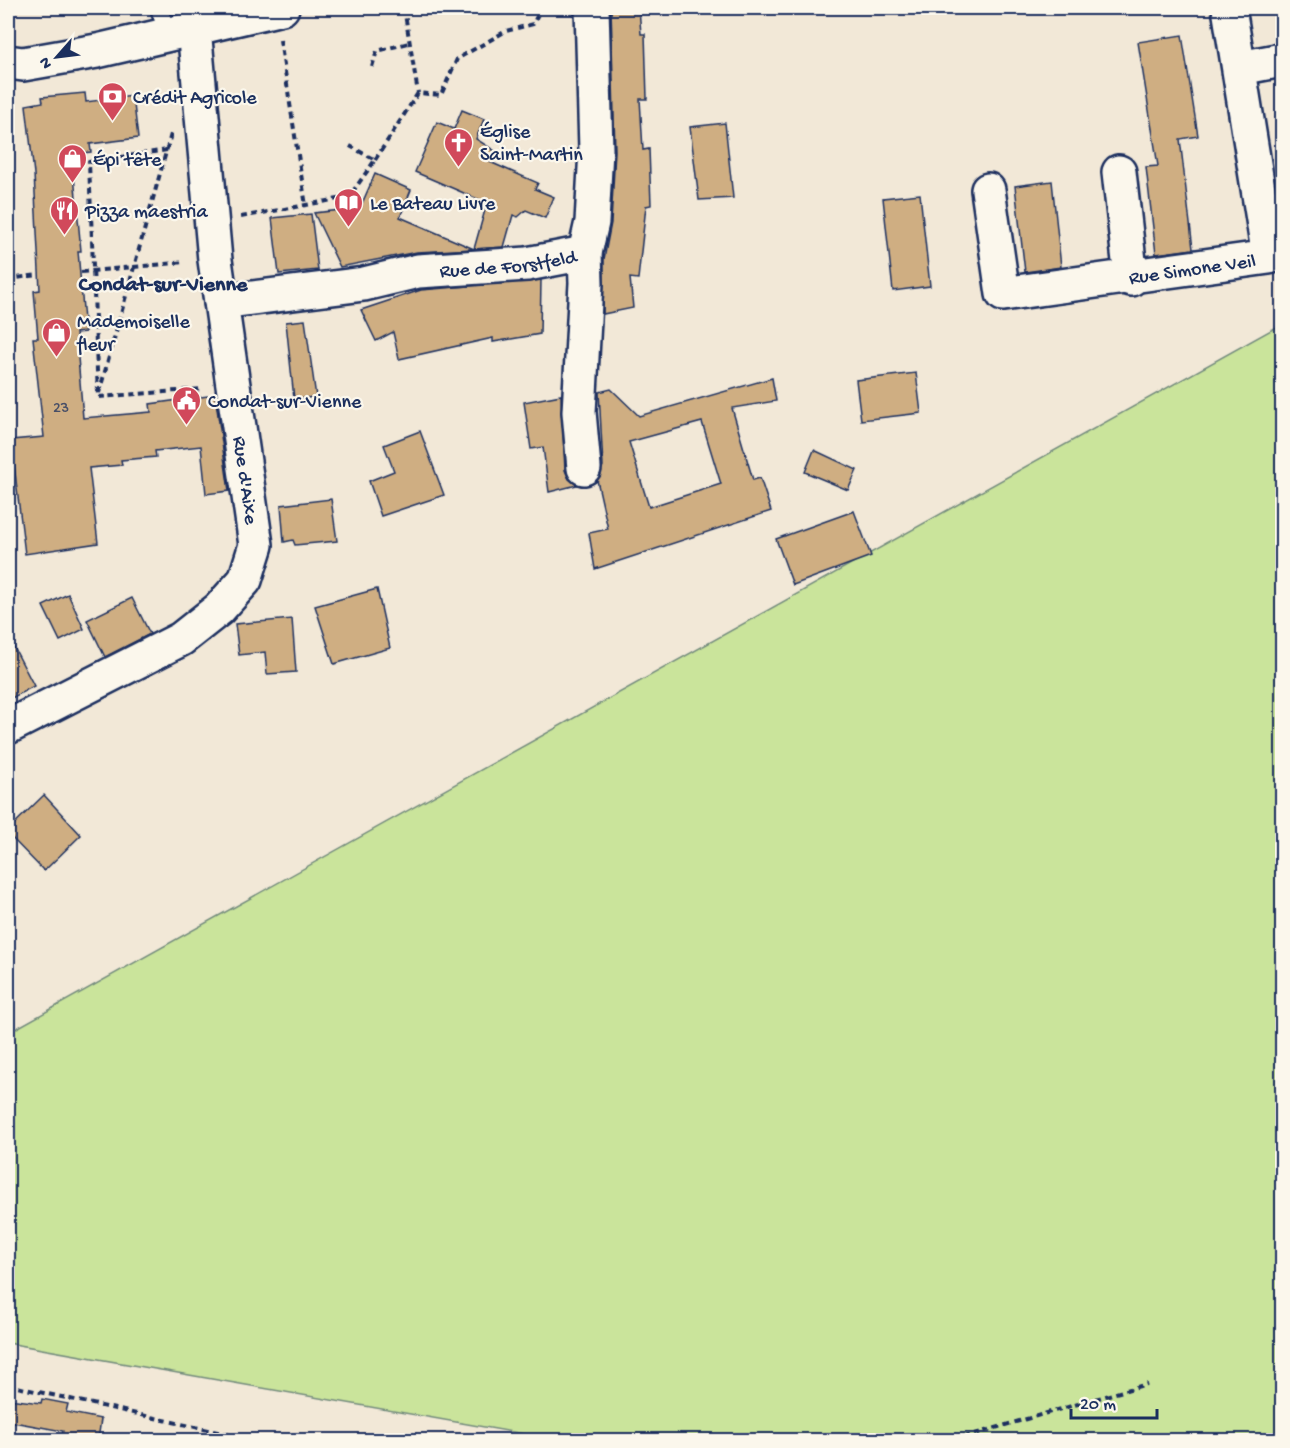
<svg xmlns="http://www.w3.org/2000/svg" width="1290" height="1448" font-family="'Gochi Hand',sans-serif">
	<style>
		.green { fill: #cae49b; stroke: #728a7c; stroke-width: 1.5 }
		.building { fill: #cfae82; stroke: #1b2f5e; stroke-width: 1.5; fill-rule: evenodd }
		.lines { fill: none; stroke-linecap: round; stroke-linejoin: round }
		.lane-casing { stroke: #1b2f5e; stroke-width: 21 }
		.street-casing { stroke: #1b2f5e; stroke-width: 38 }
		.secondary-casing { stroke: #1b2f5e; stroke-width: 38 }
		.path { stroke: #1b2f5e; stroke-width: 4; stroke-dasharray: 6 4.5; stroke-linecap: butt }
		.lane { stroke: #fbf7ec; stroke-width: 16 }
		.street { stroke: #fbf7ec; stroke-width: 33 }
		.secondary { stroke: #fbf7ec; stroke-width: 33 }
		.labels { text-anchor: middle; stroke-width: 4.5; stroke-linejoin: round; paint-order: stroke }
		.number-label { font-size: 16px; fill: #484f67 }
		.poi-label { font-size: 20px; fill: #1b2f5e; stroke: #fbf7ec; text-anchor: start }
		.street-label { font-size: 20px; fill: #1b2f5e; stroke: #fbf7ec }
		.quarter-label { font-size: 22px; font-weight: bold; fill: #1b2f5e; stroke: #fbf7ec }
	</style>
	<rect width="100%" height="100%" fill="#f2e8d7"/>
	<filter id="ink" filterUnits="userSpaceOnUse"><feTurbulence type="fractalNoise" baseFrequency=".0167" numOctaves="2"/><feDisplacementMap in="SourceGraphic" scale="12" xChannelSelector="R" yChannelSelector="G"/><feConvolveMatrix kernelMatrix="1 2 1 2 8 2 1 2 1" color-interpolation-filters="sRGB"/></filter>
	<g filter="url(#ink)">
		<path class="green" d="M1282 324V1440H558L8 1343V1033Z"/>
		<g class="building">
			<path d="M611 8H639L641 34H645L647 99H640L643 150 649 149 651 205 646 206 638 279 630 278 633 308 603 314 604 259 611 223 615 151Z"/>
			<path d="M1182 35 1198 136 1180 139 1193 249 1156 254 1146 167 1158 166 1138 42Z"/>
			<path d="M85 93 86 102 133 96 138 138 90 144 91 152 72 154 81 251H78L85 332 76 333 83 418 151 412 150 404 215 395 229 491 206 494 201 446 155 451 156 457 121 460 122 465 89 468 98 543 25 554 11 440 44 437 33 338H38L34 291 40 290 34 174 26 105 43 102 42 97Z"/>
			<path d="M462 110 484 119 476 139 495 151 490 162 538 183 535 189 554 197 545 218 526 210 518 217 513 215 504 247 474 249 487 203 415 172 437 122 454 129Z"/>
			<path d="M725 123 733 198 699 200 690 127Z"/>
			<path d="M375 174 411 190 400 217 474 249 417 252 340 267 314 213 360 208Z"/>
			<path d="M1052 181 1061 267 1025 272 1015 186Z"/>
			<path d="M920 194 930 286 893 291 883 198Z"/>
			<path d="M311 214 318 270 279 274 272 218Z"/>
			<path d="M541 280 540 334 493 342V338L399 359 393 332 376 341 361 310 421 290Z"/>
			<path d="M305 320 316 397 294 399 286 322Z"/>
			<path d="M916 373 921 413 861 420 856 380Z"/>
			<path d="M772 378 776 401 732 408 753 480 760 478 771 511 595 569 589 533 608 529 597 480 603 466 599 392 611 389 639 416ZM702 422 721 484 649 507 629 442Z"/>
			<path d="M561 395 565 470 569 479 577 485 549 492 543 447 531 449 524 402Z"/>
			<path d="M420 431 444 495 381 516 369 481 394 471 384 445Z"/>
			<path d="M814 450 857 470 848 490 805 472Z"/>
			<path d="M331 499 337 541 295 545 293 540 284 542 281 505Z"/>
			<path d="M854 511 871 556 793 585 776 539Z"/>
			<path d="M377 589 390 648 334 664 315 606Z"/>
			<path d="M68 594 84 629 60 641 43 606Z"/>
			<path d="M132 598 150 634 105 657 87 620Z"/>
			<path d="M292 619 296 672 267 674 265 652 239 655 235 624Z"/>
			<path d="M8 636 34 686 8 700Z"/>
			<path d="M44 795 81 835 44 871 8 834V830Z"/>
			<path d="M8 1399 41 1403 42 1399 68 1404 66 1412 101 1419 98 1440H61L63 1431 8 1421Z"/>
		</g>
		<g class="lines">
			<defs>
				<path id="lane" d="M159 8 168 35"/>
				<g id="street">
					<path d="M1240 68 1282 60"/>
					<path d="M1119 172 1131 279"/>
					<path id="s1" d="M988 190 1003 294 1269 257 1229 8"/>
					<path id="s2" d="M221 302 364 284 418 271 527 264 585 253"/>
					<path d="M584 468 579 412 586 283 585 253 592 222 596 150 592 8"/>
					<path d="M8 727 181 639 219 609 245 580 256 545 215 260 194 28"/>
				</g>
				<path id="secondary" d="M8 62 23 64 97 51 282 8"/>
			</defs>
			<use href="#lane" class="lane-casing"/>
			<use href="#street" class="street-casing"/>
			<use href="#secondary" class="secondary-casing"/>
			<g class="path">
				<path d="M404 8 418 93"/>
				<path d="M280 40 306 206"/>
				<path d="M372 67 377 51 409 43"/>
				<path d="M167 150 89 162 98 397 203 389"/>
				<path d="M375 160 418 93 441 95 457 59 506 31 533 24 541 8"/>
				<path d="M241 217 349 197 375 160 350 146"/>
				<path d="M81 272 185 262"/>
				<path d="M8 279 39 275"/>
				<path d="M99 393 171 134"/>
				<path d="M8 1385 253 1440"/>
				<path d="M954 1440 1147 1384"/>
			</g>
			<use href="#lane" class="lane"/>
			<use href="#street" class="street"/>
			<use href="#secondary" class="secondary"/>
		</g>
	</g>
	<defs>
		<symbol id="bank-pin" viewBox="-11 -11 22 30"><path d="M0 17L-7.5 6A9.5 9.5 0 1 1 7.5 6Z" fill="#d1495b" stroke="#fbf7ec"/><path d="M-6-4H6V4H-6ZM0-2.3a2.3 2.3 0 1 0 0 4.6a2.3 2.3 0 1 0 0-4.6Z" fill="#fff"/></symbol>
		<symbol id="church-pin" viewBox="-11 -11 22 30"><path d="M0 17L-7.5 6A9.5 9.5 0 1 1 7.5 6Z" fill="#d1495b" stroke="#fbf7ec"/><path d="M-1.2-6h2.4v3.5h3.3v2.4h-3.3V6h-2.4V-.1h-3.3v-2.4h3.3Z" fill="#fff"/></symbol>
		<symbol id="shop-pin" viewBox="-11 -11 22 30"><path d="M0 17L-7.5 6A9.5 9.5 0 1 1 7.5 6Z" fill="#d1495b" stroke="#fbf7ec"/><path d="M-5-2.5h2.3a2.7 3.5 0 0 1 5.4 0H5L5.5 6h-11ZM-1.5-2.5h3a1.5 2.3 0 0 0-3 0Z" fill="#fff"/></symbol>
		<symbol id="library-pin" viewBox="-11 -11 22 30"><path d="M0 17L-7.5 6A9.5 9.5 0 1 1 7.5 6Z" fill="#d1495b" stroke="#fbf7ec"/><path d="M-6-4Q-3-5.5-.7-3.5V5Q-3 3-6 4ZM6-4Q3-5.5 .7-3.5V5Q3 3 6 4Z" fill="#fff"/></symbol>
		<symbol id="restaurant-pin" viewBox="-11 -11 22 30"><path d="M0 17L-7.5 6A9.5 9.5 0 1 1 7.5 6Z" fill="#d1495b" stroke="#fbf7ec"/><path d="M-5-6h1v4h1v-4h1v4h1v-4h1v5L-1.5 .5V6h-2V.5L-5-1ZM5-6V6H3V1.5H1.5Q1.5-4 5-6Z" fill="#fff"/></symbol>
		<symbol id="civic-pin" viewBox="-11 -11 22 30"><path d="M0 17L-7.5 6A9.5 9.5 0 1 1 7.5 6Z" fill="#d1495b" stroke="#fbf7ec"/><path d="M-.6-6.5H3V-4.5H.6V-3L4-1V1h2V6H-6V1h2V-1L-.6-3ZM-1.2 2.5V6h2.4V2.5Z" fill="#fff"/></symbol>
	</defs>
	<g fill-rule="evenodd">
		<use href="#bank-pin" x="96" y="80" width="33" height="45"/>
		<use href="#church-pin" x="442" y="126" width="33" height="45"/>
		<use href="#shop-pin" x="56" y="142" width="33" height="45"/>
		<use href="#library-pin" x="332" y="186" width="33" height="45"/>
		<use href="#restaurant-pin" x="48" y="194" width="33" height="45"/>
		<use href="#shop-pin" x="40" y="316" width="33" height="45"/>
		<use href="#civic-pin" x="170" y="384" width="33" height="45"/>
	</g>
	<g class="labels">
		<g class="number-label">
			<text x="61" y="412">23</text>
		</g>
		<g class="poi-label">
			<text x="133" y="103">Crédit Agricole</text>
			<text x="480" y="137">Église<tspan x="480" dy="23">Saint-Martin</tspan></text>
			<text x="93" y="165">Épi tête</text>
			<text x="370" y="209">Le Bateau Livre</text>
			<text x="85" y="217">Pizza maestria</text>
			<text x="77" y="327">Mademoiselle<tspan x="77" dy="23">fleur</tspan></text>
			<text x="208" y="407">Condat-sur-Vienne</text>
		</g>
		<g class="street-label">
			<text dy="7" stroke="none"><textPath href="#s2" startOffset="290">Rue de Forstfeld</textPath></text>
			<text dy="7" stroke="none"><textPath href="#s1" startOffset="296">Rue Simone Veil</textPath></text>
			<text transform="translate(247 480) rotate(82)" y="7">Rue d'Aixe</text>
		</g>
		<g class="quarter-label">
			<text x="163" y="290">Condat-sur-Vienne</text>
		</g>
	</g>
	<rect width="1290" height="1448" fill="none" stroke="#fbf7ec" stroke-width="30"/>
	<rect x="15" y="15" width="1260" height="1418" fill="none" stroke="#1b2f5e" stroke-width="2" filter="url(#ink)"/>
	<g transform="translate(57 57) rotate(242)" stroke="#fbf7ec" stroke-width="4.5" paint-order="stroke">
	<path d="M0-4.5L10 22L0 15L-10 22Z" fill="#1b2f5e"/>
	<text y="-9" font-size="16" font-weight="bold" text-anchor="middle" fill="#1b2f5e">N</text>
	</g>
	<path d="M1071 1409v9h86v-9" fill="none" stroke="#1b2f5e" stroke-width="3"/>
	<text x="1080" y="1409" font-size="18" fill="#1b2f5e" stroke="#fbf7ec" stroke-width="4.5" paint-order="stroke">20 m</text>
</svg>
